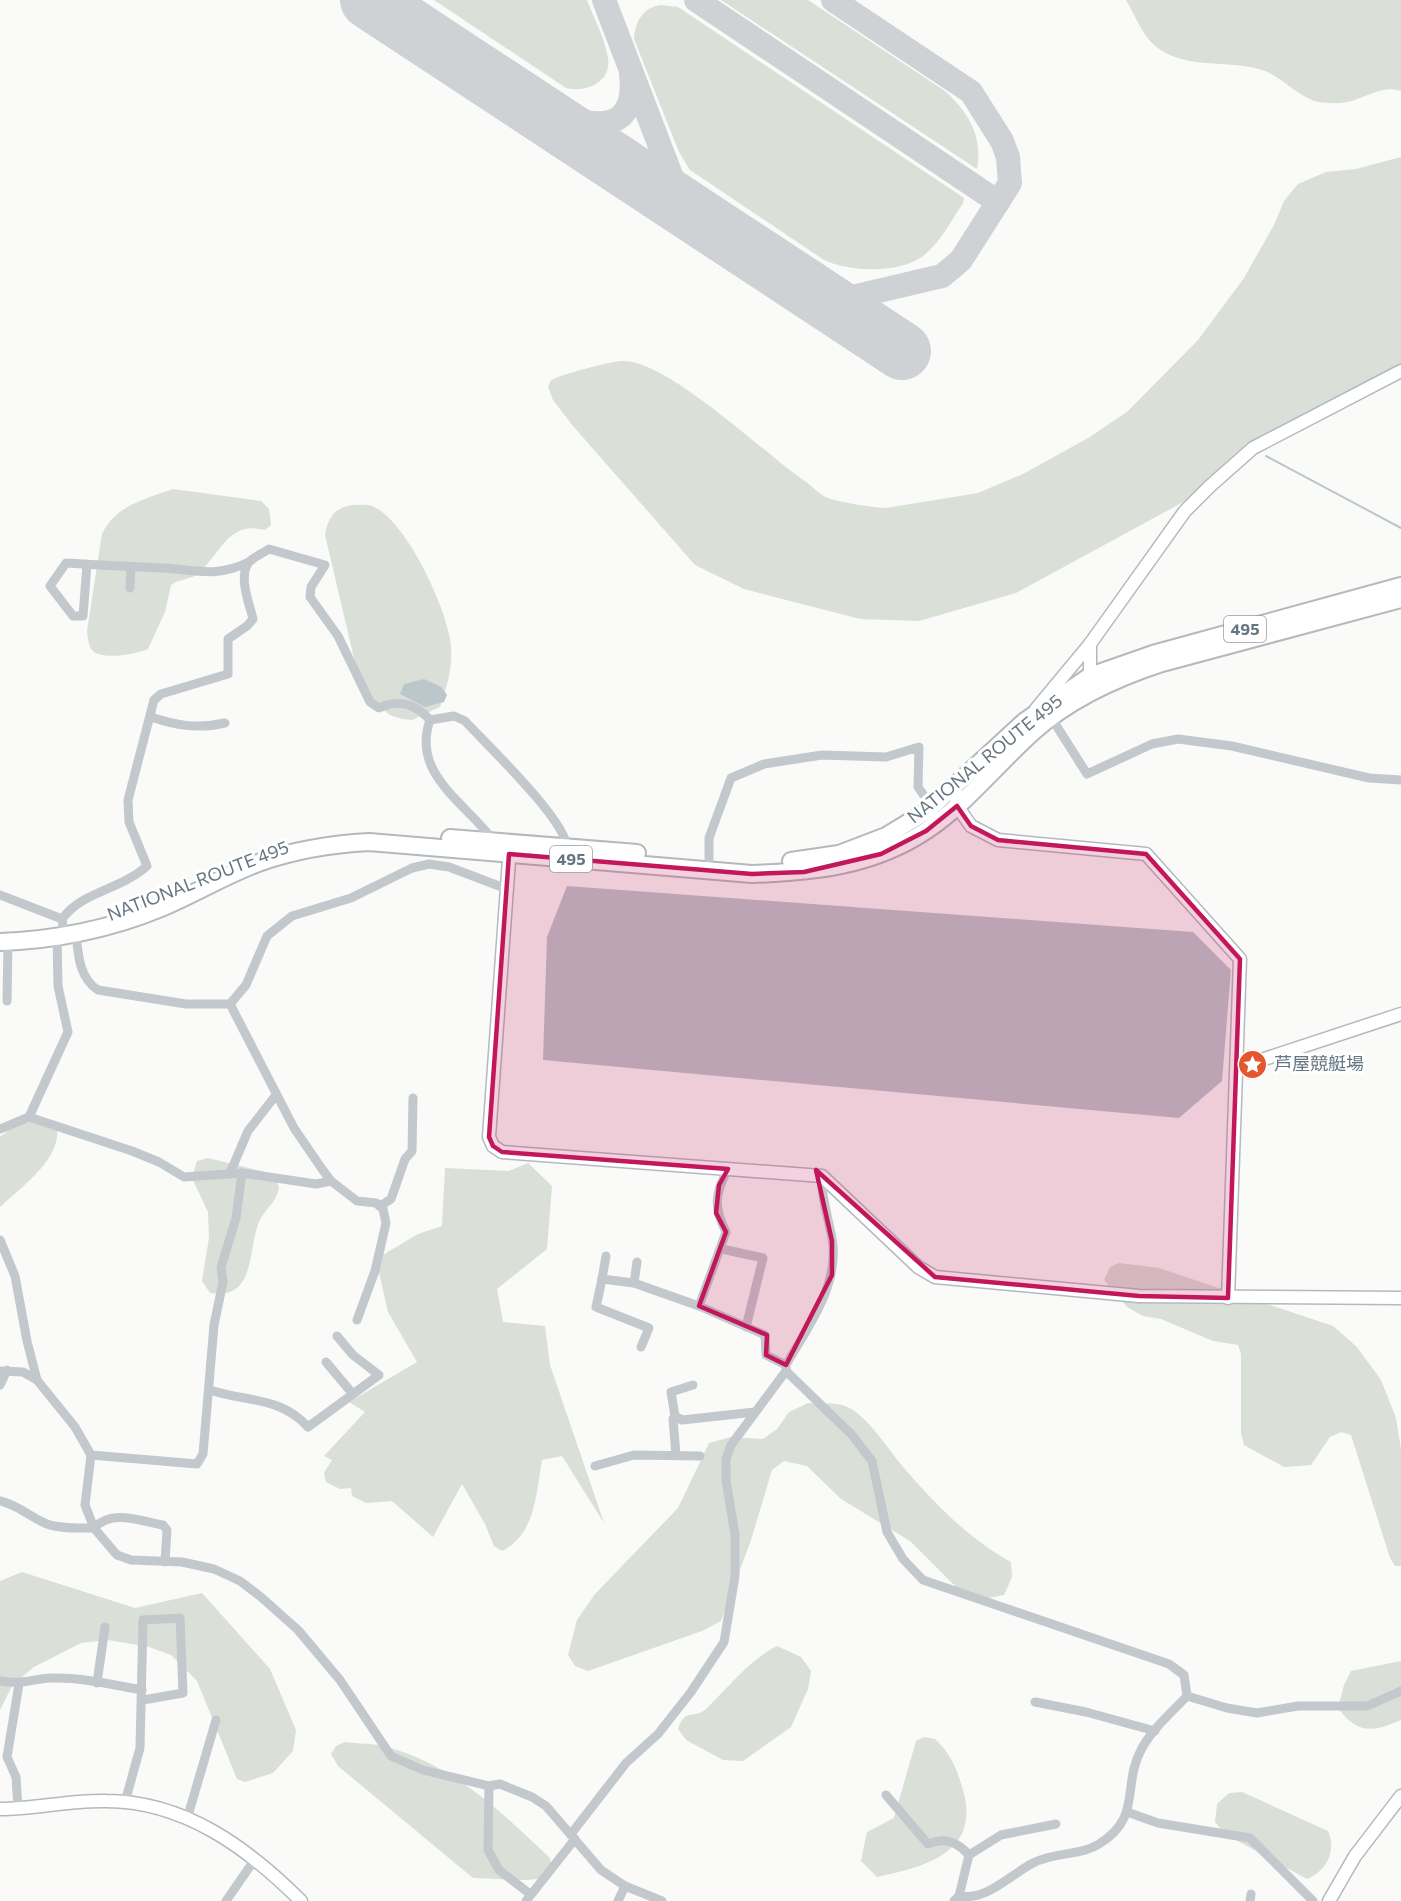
<svg xmlns="http://www.w3.org/2000/svg" width="1401" height="1901" font-family="Commissioner,'Noto Sans JP',sans-serif">
	<style>
		.green { fill: #dadfd7 }
		.water { fill: #bbc7cb }
		.lines { fill: none; stroke-linecap: round; stroke-linejoin: round }
		.stream { stroke: #bbc7cb; stroke-width: 2 }
		.taxiway { stroke: #ced2d4; stroke-width: 24 }
		.runway { stroke: #ced2d4; stroke-width: 58 }
		.secondary-casing { stroke: #b3babf; stroke-width: 15 }
		.highway-casing { stroke: #b4b9bd; stroke-width: 20 }
		.street { stroke: #c3c8cc; stroke-width: 9 }
		.secondary { stroke: #fff; stroke-width: 12 }
		.highway { stroke: #fff; stroke-width: 16 }
		.marked { fill: #c2185b; fill-opacity: 0.2; stroke: #c2185b; stroke-width: 4.5; stroke-linejoin: round }
		.labels { text-anchor: middle; stroke-width: 6; stroke-linejoin: round; paint-order: stroke }
		.shield { fill: #fff; stroke: #939fa8; stroke-width: 1.5 }
		.shield-label { font-size: 16px; font-weight: bold; fill: #657683 }
		.street-label { font-size: 18px; fill: #657683; stroke: #fff }
		.poi-label { font-size: 18px; fill: #657683; stroke: #fff; text-anchor: start }
	</style>
	<rect width="100%" height="100%" fill="#fafaf8"/>
	<g class="green">
		<path d="M434 0H587C594 18 605 39 608 58 612 83 585 93 566 88Z"/>
		<path d="M721 0H808L945 91C968 112 983 136 977 169Z"/>
		<path d="M1126 0H1401V91C1378 83 1358 105 1335 103 1328 103 1318 103 1312 100 1296 94 1282 78 1265 71 1229 58 1182 72 1152 43 1141 32 1134 13 1126 0Z"/>
		<path d="M661 5 678 7 964 198 963 203C951 221 940 243 923 256 899 274 850 272 824 260L690 170 679 152 634 39C635 22 643 7 661 5Z"/>
		<path d="M1401 157V368L1283 424 1231 460 1185 501 1016 593 919 621 860 619 744 589 695 565 573 426 553 400 548 387 551 380C566 373 605 363 621 361 665 357 767 456 806 482 813 487 820 495 828 498 842 503 871 507 886 508L978 493 1023 474 1090 437 1128 411 1198 340 1244 278 1274 225 1284 201 1298 184 1326 172 1356 169Z"/>
		<path d="M173 489 261 501 269 509 271 525 265 530C229 521 222 551 200 572 192 580 180 578 171 585L165 612 148 649C136 654 101 661 92 650 88 645 88 637 87 631L102 534C116 505 145 499 173 489Z"/>
		<path d="M353 505C359 505 367 504 372 506 405 519 445 605 450 639 454 662 448 685 440 707L412 720 402 719 390 715 362 692 325 535C328 517 335 507 353 505Z"/>
		<path d="M36 1121 57 1123C63 1159 23 1185 0 1207V1137L15 1125Z"/>
		<path d="M208 1158 273 1174 279 1187C277 1203 265 1208 259 1222 247 1252 256 1300 210 1293L202 1281 209 1238 208 1212 192 1178 197 1161Z"/>
		<path d="M528 1163 552 1186 547 1249 497 1289 503 1322 545 1326 550 1365 604 1523 562 1456 542 1460C536 1493 536 1534 502 1551L494 1546 485 1524 462 1484 433 1537 392 1501 366 1503 352 1496 351 1488 340 1489 326 1482 324 1473 332 1460 324 1456 365 1412 349 1402 417 1362 388 1312 376 1259 418 1234 442 1226 445 1168 509 1171Z"/>
		<path d="M1119 1263 1159 1268 1333 1326 1357 1347 1381 1380 1396 1418 1401 1449V1566H1395L1390 1558 1351 1435 1341 1432 1330 1437 1311 1465 1284 1467 1244 1445 1241 1433V1354L1238 1345 1213 1341 1161 1319 1143 1316 1127 1307 1104 1280 1110 1267Z"/>
		<path d="M808 1403C819 1404 834 1402 845 1406 866 1413 890 1452 904 1468 935 1504 969 1539 1011 1562L1012 1577 1004 1595 988 1598 963 1594 910 1541 841 1499 807 1466 784 1461 772 1470 751 1540 721 1621 702 1631 588 1671 575 1666 568 1655 577 1620 595 1594 678 1508 709 1443 731 1437 763 1439 777 1429 789 1412Z"/>
		<path d="M22 1572 135 1608 202 1593 270 1669 296 1730 293 1751 273 1773 245 1782 237 1779 197 1681 171 1655 149 1647 108 1640 81 1643 34 1667 13 1684 0 1710V1581Z"/>
		<path d="M777 1646 801 1657 811 1671 808 1689 791 1727 743 1761 723 1760 686 1740 678 1729C685 1707 694 1720 706 1709 728 1688 749 1660 777 1646Z"/>
		<path d="M1401 1661V1720C1373 1732 1358 1735 1338 1708L1344 1685 1351 1671Z"/>
		<path d="M924 1737 935 1739C951 1754 957 1769 963 1790 981 1853 925 1867 877 1877L861 1861 867 1832 894 1818 916 1741Z"/>
		<path d="M345 1742C359 1744 374 1743 387 1747 455 1766 500 1811 550 1858L552 1869 547 1878 526 1880 473 1878 338 1766 331 1754 336 1746Z"/>
		<path d="M1242 1792 1328 1831C1337 1851 1326 1871 1307 1879L1225 1834 1215 1822 1217 1804 1229 1793Z"/>
	</g>
	<g class="water">
		<path d="M424 679 441 687 447 695 444 702 425 707 400 694 404 684Z"/>
		<path d="M567 886 1193 932 1231 970 1222 1081 1179 1118 543 1060 547 937Z"/>
	</g>
	<g class="lines">
		<path class="stream" d="M1266 456 1401 528"/>
		<g class="taxiway">
			<path d="M604 0 684 209"/>
			<path d="M696 0 998 202"/>
			<path d="M507 91C543 110 641 161 631 74"/>
			<path d="M827 303 942 276 961 260 1010 183 1008 157 1002 141 971 92 833 0"/>
		</g>
		<path class="runway" d="M369 0 902 351"/>
		<defs>
			<g id="secondary">
				<path d="M1090 676V644L1185 511 1209 487 1253 448 1401 371"/>
				<path d="M1036 709 1090 644"/>
				<path d="M955 786 957 806 971 826 998 840 1146 854 1240 959 1228 1298"/>
				<path d="M510 846 489 1137 493 1146 502 1152 822 1176 918 1267 935 1277 1139 1296 1401 1298"/>
				<path d="M1237 1068 1401 1014"/>
				<path d="M0 1809C35 1809 70 1800 106 1801 184 1801 248 1848 301 1901"/>
				<path d="M1329 1901 1355 1856 1401 1796"/>
			</g>
			<g id="highway">
				<path d="M450 838 637 853"/>
				<path d="M791 861 839 854 886 836 927 811 1025 721 1090 676 1153 654 1401 586"/>
				<path d="M0 942C55 940 110 929 161 908 195 894 227 874 261 862 295 850 333 844 369 842L752 874C814 872 874 866 927 830 967 803 998 763 1034 731 1070 699 1116 678 1162 663L1401 599"/>
			</g>
		</defs>
		<use href="#secondary" class="secondary-casing"/>
		<use href="#highway" class="highway-casing"/>
		<g class="street">
			<path d="M87 564 83 616H73L50 586 66 563C99 565 131 567 163 568 198 570 215 578 249 562"/>
			<path d="M130 588 131 567"/>
			<path d="M1049 714 1087 774 1152 744 1178 739 1232 746 1369 778 1401 780"/>
			<path d="M151 717C178 726 197 729 225 723"/>
			<path d="M430 720 454 716 465 721C488 746 564 818 567 847"/>
			<path d="M709 859V838L731 778 764 764 822 755 886 757 919 747 918 787 932 807"/>
			<path d="M0 895 62 919"/>
			<path d="M63 927 62 919C84 890 119 891 147 866L129 822 128 800 154 700 161 694 228 674V639L247 626 253 619C249 603 238 576 249 562 254 557 263 553 269 549L325 565 311 587 310 597 338 636 370 702 379 708C399 699 415 703 430 720 411 774 465 802 493 840"/>
			<path d="M76 933C78 954 79 978 98 990L186 1004H230L246 985 267 936 292 916 351 898 412 868 429 864 449 867 507 889"/>
			<path d="M7 1001 8 941"/>
			<path d="M230 1004 294 1128 322 1169 331 1181 357 1201 376 1203 383 1209 386 1223 375 1271 357 1320"/>
			<path d="M29 1117 68 1032 58 986 57 936"/>
			<path d="M0 1129 29 1117 132 1151 159 1162 184 1177 242 1173 316 1184 331 1181"/>
			<path d="M728 1169C715 1193 713 1207 726 1232L699 1306 765 1335 766 1355 786 1365"/>
			<path d="M230 1173 248 1131 276 1095"/>
			<path d="M380 1206 391 1199 405 1159 412 1151 413 1098"/>
			<path d="M0 1240 15 1276 27 1341 37 1380"/>
			<path d="M722 1249 763 1258 746 1327"/>
			<path d="M606 1256 602 1279 634 1283 699 1306"/>
			<path d="M602 1279 596 1307 649 1328 641 1347"/>
			<path d="M634 1283 637 1262"/>
			<path d="M326 1362 352 1393"/>
			<path d="M0 1371 23 1372 37 1380 75 1427 91 1455 85 1505 94 1528 117 1555 131 1560 182 1562 214 1569 240 1581 261 1597 298 1630 340 1680 391 1756 423 1770 489 1786 500 1784 532 1797 546 1806 601 1870 625 1886 662 1901"/>
			<path d="M786 1371 852 1435 872 1461 887 1532 903 1559 923 1580 1169 1664 1184 1675 1187 1696C1172 1712 1153 1728 1142 1748 1121 1786 1143 1817 1099 1844 1080 1856 1053 1852 1033 1863 1010 1875 987 1901 959 1896L954 1901"/>
			<path d="M0 1385 7 1370"/>
			<path d="M693 1385 671 1392 675 1416 682 1420 755 1412"/>
			<path d="M210 1390C246 1402 280 1396 308 1427L379 1375 353 1355 337 1336"/>
			<path d="M675 1416 673 1419 676 1455"/>
			<path d="M91 1455 197 1464 203 1454 214 1325 223 1282 221 1267 236 1218 242 1173"/>
			<path d="M595 1466 634 1455 700 1456"/>
			<path d="M0 1501C18 1505 30 1517 47 1524 61 1529 79 1528 94 1528 112 1509 140 1521 163 1525L167 1530 165 1562"/>
			<path d="M0 1681C25 1685 30 1679 52 1678 82 1677 113 1685 142 1690"/>
			<path d="M97 1683 105 1627"/>
			<path d="M1187 1696 1227 1708 1257 1713 1298 1706H1367L1401 1691"/>
			<path d="M1035 1702 1086 1712 1155 1731"/>
			<path d="M489 1786 488 1850 499 1870 530 1894"/>
			<path d="M886 1795 928 1844C944 1837 958 1842 969 1855L959 1896"/>
			<path d="M125 1802 140 1748 143 1620 180 1618 183 1693 143 1700"/>
			<path d="M18 1809 16 1777 7 1757 19 1684"/>
			<path d="M1127 1812 1158 1823 1250 1838 1313 1901"/>
			<path d="M187 1819 216 1720"/>
			<path d="M571 1834 626 1763 658 1734 691 1692 724 1642 735 1576V1535L726 1480V1459L731 1445 786 1371V1365C807 1328 837 1289 833 1245 830 1221 821 1201 822 1176"/>
			<path d="M969 1855 1001 1835 1056 1824"/>
			<path d="M226 1901 255 1859"/>
			<path d="M526 1901 575 1839"/>
			<path d="M618 1901 625 1886"/>
			<path d="M1250 1901 1251 1894"/>
		</g>
		<use href="#secondary" class="secondary"/>
		<use href="#highway" class="highway"/>
	</g>
	<path class="marked" d="M957 806 971 826 998 840 1146 854 1240 959 1228 1298 1139 1296 935 1277 816 1170 832 1241V1275L786 1365 766 1355 767 1335 699 1306 726 1232 716 1213 719 1185 728 1169 502 1152 493 1146 489 1137 509 854 752 874 804 872 881 854 926 831Z"/>
	<defs>
		<symbol id="sight-disc" viewBox="-11 -11 22 22"><circle r="9.5" fill="#e4572e" stroke="#fff"/><path d="M0-6L1.8-2.2L6-1.7L2.9 1.2L3.7 5.4L0 3.3L-3.7 5.4L-2.9 1.2L-6-1.7L-1.8-2.2Z" fill="#fff"/></symbol>
	</defs>
	<g fill-rule="evenodd">
		<use href="#sight-disc" x="1236" y="1048" width="33" height="33"/>
	</g>
	<g class="labels">
		<g class="shield">
			<rect x="1224" y="616" width="42" height="26" rx="4.5"/>
			<rect x="550" y="846" width="42" height="26" rx="4.5"/>
		</g>
		<g class="shield-label">
			<text x="1245" y="635">495</text>
			<text x="571" y="865">495</text>
		</g>
		<g class="street-label">
			<text transform="translate(985 759) rotate(-39)" y="6">NATIONAL ROUTE 495</text>
			<text transform="translate(198 881) rotate(-21)" y="6">NATIONAL ROUTE 495</text>
		</g>
		<g class="poi-label">
			<text x="1274" y="1070">芦屋競艇場</text>
		</g>
	</g>
</svg>
